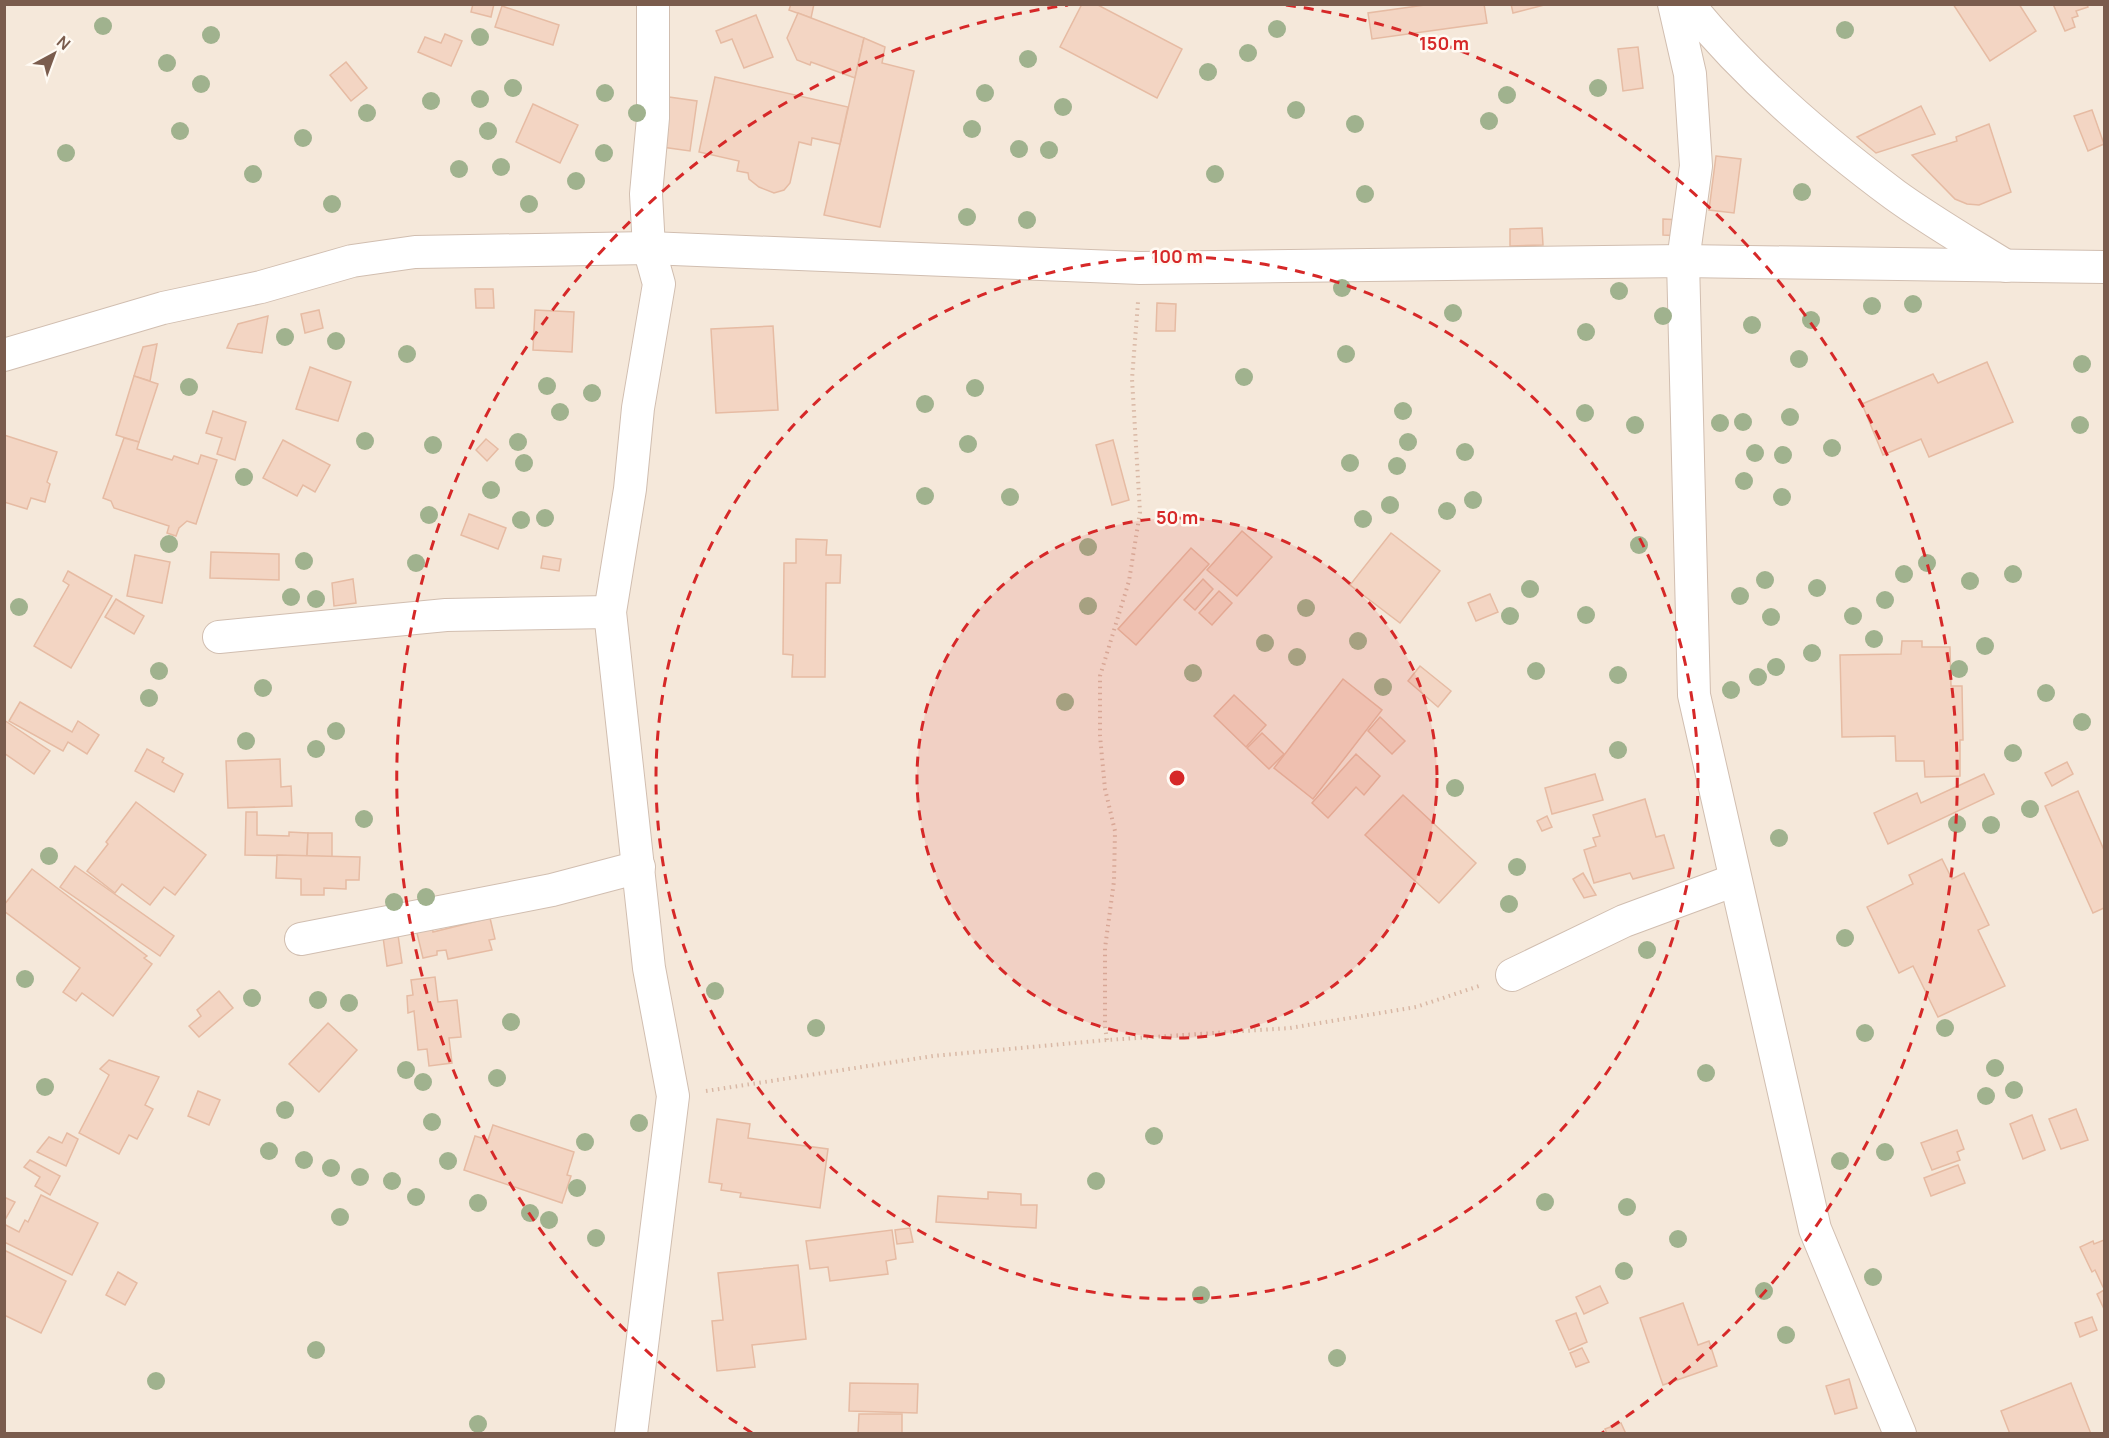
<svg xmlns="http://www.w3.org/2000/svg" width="2109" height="1438" font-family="Manrope,sans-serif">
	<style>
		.residential { fill: #f5e8da }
		.building { fill: #f3d5c3; stroke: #e6bba3; stroke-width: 1.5 }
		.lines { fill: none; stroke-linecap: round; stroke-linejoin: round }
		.minor-casing { stroke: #d1beb0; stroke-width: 34 }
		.path { stroke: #d9b8a5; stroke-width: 4; stroke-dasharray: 1.5 4.5; stroke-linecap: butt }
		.minor { stroke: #fff; stroke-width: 32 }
		.tree { fill: #a0b28e }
		.ring { fill: none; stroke: #d62828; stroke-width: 3; stroke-dasharray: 10 8 }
		.centre { fill: #d62828; stroke: #fffaf3; stroke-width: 3 }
		.ring-label { font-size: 18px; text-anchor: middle; font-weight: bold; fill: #d62828; stroke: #fffaf3; stroke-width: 5; stroke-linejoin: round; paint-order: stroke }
	</style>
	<rect width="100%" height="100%" fill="#fdf6ec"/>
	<rect class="residential" x="5" y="5" width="2099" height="1428"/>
	<g class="building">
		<path d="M473 4H494L491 17 471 12Z"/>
		<path d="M791 4H814L811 18 789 10Z"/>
		<path d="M1082 4H1096L1182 49 1157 98 1060 47Z"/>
		<path d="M1432 4H1484L1487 23 1372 39 1368 13Z"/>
		<path d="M1511 4H1548L1513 13Z"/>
		<path d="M1953 4H2019L2036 31 1990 61Z"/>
		<path d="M2053 4H2087L2088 7 2076 11 2078 16 2072 18 2075 27 2065 31Z"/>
		<path d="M502 6 559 25 553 45 495 27Z"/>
		<path d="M798 13 864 38 855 78 811 62 810 65 797 60 787 38Z"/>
		<path d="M756 15 773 57 744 68 732 39 721 43 716 31Z"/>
		<path d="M445 34 462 41 451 66 418 52 425 37 441 43Z"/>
		<path d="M864 38 885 47 882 63 914 71 880 227 824 215Z"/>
		<path d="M1638 47 1643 88 1623 91 1618 49Z"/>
		<path d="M346 62 367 88 351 101 330 75Z"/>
		<path d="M715 77 848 107 840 144 812 138 811 145 799 142 790 183 784 190 774 193 759 187 749 179 748 173 737 171 739 161 699 152Z"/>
		<path d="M669 97 697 101 690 151 662 147Z"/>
		<path d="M533 104 578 125 560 163 516 142Z"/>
		<path d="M1921 106 1935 134 1876 153 1857 137Z"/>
		<path d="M2092 110 2104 144 2088 151 2074 116Z"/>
		<path d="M1989 124 2011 192 1979 205 1967 204 1955 199 1912 155 1957 141 1956 137Z"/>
		<path d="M1716 156 1741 159 1734 213 1709 210Z"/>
		<path d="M1663 219 1682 220V236L1663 235Z"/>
		<path d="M1542 228 1543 245 1510 246V229Z"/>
		<path d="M475 289H493L494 308H476Z"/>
		<path d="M1157 303 1176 304 1175 331H1156Z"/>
		<path d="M319 310 323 328 305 333 301 314Z"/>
		<path d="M535 310 574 312 572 352 533 350Z"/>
		<path d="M268 316 262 353 227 348 238 324Z"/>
		<path d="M773 326 778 410 716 413 711 329Z"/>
		<path d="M157 344 150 381 134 376 143 347Z"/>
		<path d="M1987 362 2013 422 1929 457 1921 439 1883 455 1862 404 1933 374 1938 383Z"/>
		<path d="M310 367 351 382 338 421 296 409Z"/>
		<path d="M134 376 158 384 139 442 116 435Z"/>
		<path d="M213 411 246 422 235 460 217 454 222 438 206 433Z"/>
		<path d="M4 435 57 452 47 482 50 484 45 502 31 498 27 509 4 502Z"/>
		<path d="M124 438 139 442 137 449 172 460 174 456 198 464 201 455 217 460 196 524 187 521 179 528 176 536 167 533 169 526 114 508 111 501 103 498Z"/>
		<path d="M486 439 498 449 487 461 476 450Z"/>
		<path d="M283 440 330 465 315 492 303 485 297 496 263 478Z"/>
		<path d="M1113 440 1129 500 1112 505 1096 445Z"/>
		<path d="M469 514 506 528 498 549 461 535Z"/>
		<path d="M1242 531 1272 557 1237 596 1207 570Z"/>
		<path d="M1391 533 1440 571 1400 623 1350 585Z"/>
		<path d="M796 539 827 540 826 555H841L840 583H826L825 677H792L793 655 783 654 784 563H796Z"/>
		<path d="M1191 548 1209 564 1136 645 1118 629Z"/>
		<path d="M211 552 279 554V580L210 578Z"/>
		<path d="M135 555 170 562 162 603 127 596Z"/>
		<path d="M543 556 561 559 559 571 541 568Z"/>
		<path d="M68 571 112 596 71 668 34 646 69 585 63 581Z"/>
		<path d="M353 579 356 603 334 606 332 583Z"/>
		<path d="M1203 579 1213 589 1195 610 1184 600Z"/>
		<path d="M1219 591 1232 603 1212 625 1199 613Z"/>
		<path d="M1490 594 1498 612 1476 621 1468 603Z"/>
		<path d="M116 599 144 616 134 634 105 617Z"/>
		<path d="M1902 641H1922V647H1950L1951 686H1962L1963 740H1960V776L1925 777 1924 761H1896L1895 736 1842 737 1840 655 1901 654Z"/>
		<path d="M1420 666 1451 691 1438 707 1408 681Z"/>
		<path d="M1343 679 1382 710 1313 799 1274 768Z"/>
		<path d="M1234 695 1266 725 1246 747 1214 716Z"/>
		<path d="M20 702 72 732 78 721 99 735 87 754 68 742 63 751 9 721Z"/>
		<path d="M1380 717 1405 741 1392 754 1368 731Z"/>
		<path d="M4 720 50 751 34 774 4 753Z"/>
		<path d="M1262 733 1284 754 1269 769 1247 748Z"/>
		<path d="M147 749 164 758 162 762 183 774 174 792 135 771Z"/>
		<path d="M1356 754 1380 776 1364 795 1356 787 1328 818 1312 803Z"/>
		<path d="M280 759 281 787 291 786 292 806 228 808 226 761Z"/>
		<path d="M2067 762 2073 774 2052 786 2045 773Z"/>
		<path d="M1595 774 1603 800 1552 814 1545 788Z"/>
		<path d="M1984 774 1994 794 1888 844 1874 813 1917 793 1921 803Z"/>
		<path d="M2078 791 2104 850V908L2093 913 2045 806Z"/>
		<path d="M1403 795 1476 863 1439 903 1365 835Z"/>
		<path d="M1645 799 1656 837 1664 835 1674 868 1633 879 1630 873 1594 883 1584 850 1596 846 1593 838 1600 836 1593 815Z"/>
		<path d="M136 802 206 855 175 895 164 887 150 905 122 884 115 893 87 871 108 844 106 842Z"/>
		<path d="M246 812H257V835L289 836V832L308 833 307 856 245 855Z"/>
		<path d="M1547 816 1552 827 1542 831 1537 821Z"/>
		<path d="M308 833H332V857L307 856Z"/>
		<path d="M277 855 360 857 359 880H346V889L324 888V895H301V879L276 878Z"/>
		<path d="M1942 859 1952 879 1964 873 1989 925 1978 930 2005 986 1938 1017 1913 966 1899 973 1867 907 1913 884 1909 875Z"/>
		<path d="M75 866 174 936 160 956 60 887Z"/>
		<path d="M32 869 147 956 144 958 152 964 113 1016 82 993 76 1001 63 992 80 968 4 911V905Z"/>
		<path d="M1583 873 1596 895 1584 898 1573 879Z"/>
		<path d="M490 918 495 939 489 940 492 950 448 959 446 950 437 951V955L423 958 416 929 432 926 433 932Z"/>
		<path d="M398 935 402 963 387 966 383 937Z"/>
		<path d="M435 977 438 1002 457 1000 461 1037 449 1038 452 1063 429 1066 427 1049 418 1050 414 1011 408 1013 407 996 413 995 411 980Z"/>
		<path d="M219 991 233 1008 199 1037 189 1026 201 1016 197 1010Z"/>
		<path d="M328 1023 357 1050 319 1092 289 1064Z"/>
		<path d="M109 1060 159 1077 145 1105 153 1109 137 1139 129 1135 119 1154 79 1133 109 1075 100 1069Z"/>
		<path d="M198 1091 220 1100 209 1125 188 1116Z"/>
		<path d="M2076 1109 2088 1140 2061 1149 2049 1119Z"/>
		<path d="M2032 1115 2045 1150 2023 1159 2010 1124Z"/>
		<path d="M717 1119 750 1124 748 1138 828 1149 820 1208 740 1197 741 1193 721 1190 722 1184 709 1182Z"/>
		<path d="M493 1125 574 1152 567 1175 571 1176 562 1203 464 1170 475 1136 488 1140Z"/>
		<path d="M1957 1130 1964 1149 1957 1152 1960 1160 1932 1170 1921 1143Z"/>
		<path d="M67 1133 78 1139 66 1166 37 1152 49 1137 62 1143Z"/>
		<path d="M30 1160 60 1176 50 1195 35 1186 40 1177 24 1167Z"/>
		<path d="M1958 1165 1965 1183 1931 1196 1924 1178Z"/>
		<path d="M988 1192 1021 1194V1205H1037L1036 1228 936 1222 938 1196 988 1199Z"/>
		<path d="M41 1195 98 1223 72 1275 4 1242V1224L19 1232 25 1220 28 1222Z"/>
		<path d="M4 1197 15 1202 6 1218 4 1217Z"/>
		<path d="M910 1228 913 1242 897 1244 895 1230Z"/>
		<path d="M892 1230 896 1259 886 1261 888 1274 830 1281 828 1267 810 1269 806 1241Z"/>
		<path d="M2104 1240V1287H2103L2095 1270 2092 1272 2080 1247 2093 1241 2094 1244Z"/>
		<path d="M4 1250 66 1281 41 1333 4 1315Z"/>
		<path d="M798 1265 806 1339 752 1345 755 1367 717 1371 712 1321 723 1320 718 1273Z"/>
		<path d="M118 1272 137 1283 125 1305 106 1295Z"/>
		<path d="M1600 1286 1608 1303 1584 1314 1576 1297Z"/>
		<path d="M2104 1290V1309L2097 1294Z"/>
		<path d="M1683 1303 1698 1345 1709 1341 1717 1366 1663 1385 1640 1318Z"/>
		<path d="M1576 1313 1587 1342 1569 1350 1556 1321Z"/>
		<path d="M2092 1317 2097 1330 2080 1337 2075 1323Z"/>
		<path d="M1582 1348 1589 1362 1576 1367 1570 1353Z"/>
		<path d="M1849 1379 1857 1408 1835 1414 1826 1386Z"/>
		<path d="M850 1383 918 1384 917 1413 849 1411Z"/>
		<path d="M2071 1383 2091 1434H2010L2001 1411Z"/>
		<path d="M859 1414H902V1434H858Z"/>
		<path d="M1621 1423 1626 1434H1607L1605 1429Z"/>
	</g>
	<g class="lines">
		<defs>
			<g id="minor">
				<path d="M1674 4 1690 74 1696 166 1683 261 1694 695 1815 1229 1900 1434"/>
				<path d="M1688 4C1747 77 1820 139 1895 195 1931 221 1969 243 2006 266"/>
				<path d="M4 355 163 308 261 287 352 261 415 252 649 248 1140 268 1683 261 2104 267"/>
				<path d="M219 637 446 615 610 612"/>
				<path d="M301 939 552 890 639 867"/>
				<path d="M1512 975 1624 921 1735 880"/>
				<path d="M631 1434 673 1096 649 968 610 612 630 489 638 408 659 284 649 248 646 194 653 118V4"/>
			</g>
		</defs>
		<use href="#minor" class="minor-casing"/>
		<g class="path">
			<path d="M1107 1040 1105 1027V948L1114 881 1115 831 1105 789 1100 736V676L1129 581 1140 512 1132 379 1138 302"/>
			<path d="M706 1091 933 1056 1107 1040 1290 1028 1416 1007 1482 985"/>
		</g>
		<use href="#minor" class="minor"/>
	</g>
	<g class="tree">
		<circle cx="103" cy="26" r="9"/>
		<circle cx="1277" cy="29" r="9"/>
		<circle cx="1845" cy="30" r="9"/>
		<circle cx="211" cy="35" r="9"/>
		<circle cx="480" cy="37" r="9"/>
		<circle cx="1248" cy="53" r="9"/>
		<circle cx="1028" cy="59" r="9"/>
		<circle cx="167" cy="63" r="9"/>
		<circle cx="1208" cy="72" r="9"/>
		<circle cx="201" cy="84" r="9"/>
		<circle cx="513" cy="88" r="9"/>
		<circle cx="1598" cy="88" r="9"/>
		<circle cx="605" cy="93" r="9"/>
		<circle cx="985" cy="93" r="9"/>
		<circle cx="1507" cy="95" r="9"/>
		<circle cx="480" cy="99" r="9"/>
		<circle cx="431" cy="101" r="9"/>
		<circle cx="1063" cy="107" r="9"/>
		<circle cx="1296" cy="110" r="9"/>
		<circle cx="367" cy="113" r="9"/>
		<circle cx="637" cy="113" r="9"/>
		<circle cx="1489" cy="121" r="9"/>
		<circle cx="1355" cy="124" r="9"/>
		<circle cx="972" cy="129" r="9"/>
		<circle cx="180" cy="131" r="9"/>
		<circle cx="488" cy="131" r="9"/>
		<circle cx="303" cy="138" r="9"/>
		<circle cx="1019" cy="149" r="9"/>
		<circle cx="1049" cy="150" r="9"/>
		<circle cx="66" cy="153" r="9"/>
		<circle cx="604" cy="153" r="9"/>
		<circle cx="501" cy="167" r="9"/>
		<circle cx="459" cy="169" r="9"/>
		<circle cx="253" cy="174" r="9"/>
		<circle cx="1215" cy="174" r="9"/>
		<circle cx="576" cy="181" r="9"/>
		<circle cx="1802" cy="192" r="9"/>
		<circle cx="1365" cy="194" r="9"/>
		<circle cx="332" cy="204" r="9"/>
		<circle cx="529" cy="204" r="9"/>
		<circle cx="967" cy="217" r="9"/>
		<circle cx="1027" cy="220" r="9"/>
		<circle cx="1342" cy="288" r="9"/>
		<circle cx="1619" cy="291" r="9"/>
		<circle cx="1913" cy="304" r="9"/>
		<circle cx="1872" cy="306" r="9"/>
		<circle cx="1453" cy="313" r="9"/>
		<circle cx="1663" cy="316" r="9"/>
		<circle cx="1811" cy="320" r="9"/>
		<circle cx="1752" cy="325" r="9"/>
		<circle cx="1586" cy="332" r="9"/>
		<circle cx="285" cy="337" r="9"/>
		<circle cx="336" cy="341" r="9"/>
		<circle cx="407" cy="354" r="9"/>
		<circle cx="1346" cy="354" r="9"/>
		<circle cx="1799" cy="359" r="9"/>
		<circle cx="2082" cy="364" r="9"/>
		<circle cx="1244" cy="377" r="9"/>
		<circle cx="547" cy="386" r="9"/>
		<circle cx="189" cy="387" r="9"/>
		<circle cx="975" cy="388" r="9"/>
		<circle cx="592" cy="393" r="9"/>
		<circle cx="925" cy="404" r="9"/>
		<circle cx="1403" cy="411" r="9"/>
		<circle cx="560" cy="412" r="9"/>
		<circle cx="1585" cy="413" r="9"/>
		<circle cx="1790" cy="417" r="9"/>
		<circle cx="1743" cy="422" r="9"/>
		<circle cx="1720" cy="423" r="9"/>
		<circle cx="1635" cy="425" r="9"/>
		<circle cx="2080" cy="425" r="9"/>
		<circle cx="365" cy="441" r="9"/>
		<circle cx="518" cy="442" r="9"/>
		<circle cx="1408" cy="442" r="9"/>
		<circle cx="968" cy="444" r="9"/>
		<circle cx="433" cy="445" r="9"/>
		<circle cx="1832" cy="448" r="9"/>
		<circle cx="1465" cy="452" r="9"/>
		<circle cx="1755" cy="453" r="9"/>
		<circle cx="1783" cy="455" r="9"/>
		<circle cx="524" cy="463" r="9"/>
		<circle cx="1350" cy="463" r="9"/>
		<circle cx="1397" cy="466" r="9"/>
		<circle cx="244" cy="477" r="9"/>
		<circle cx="1744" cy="481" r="9"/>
		<circle cx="491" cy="490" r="9"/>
		<circle cx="925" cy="496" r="9"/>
		<circle cx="1010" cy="497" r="9"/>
		<circle cx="1782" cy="497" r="9"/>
		<circle cx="1473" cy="500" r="9"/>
		<circle cx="1390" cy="505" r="9"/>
		<circle cx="1447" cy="511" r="9"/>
		<circle cx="429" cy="515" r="9"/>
		<circle cx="545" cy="518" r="9"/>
		<circle cx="1363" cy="519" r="9"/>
		<circle cx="521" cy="520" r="9"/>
		<circle cx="169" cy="544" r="9"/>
		<circle cx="1639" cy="545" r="9"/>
		<circle cx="1088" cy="547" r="9"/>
		<circle cx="304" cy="561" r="9"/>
		<circle cx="416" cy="563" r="9"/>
		<circle cx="1927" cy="563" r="9"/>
		<circle cx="1904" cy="574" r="9"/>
		<circle cx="2013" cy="574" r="9"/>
		<circle cx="1765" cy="580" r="9"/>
		<circle cx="1970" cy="581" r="9"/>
		<circle cx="1817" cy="588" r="9"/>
		<circle cx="1530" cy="589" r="9"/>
		<circle cx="1740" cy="596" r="9"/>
		<circle cx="291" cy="597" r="9"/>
		<circle cx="316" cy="599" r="9"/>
		<circle cx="1885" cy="600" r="9"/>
		<circle cx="1088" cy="606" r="9"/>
		<circle cx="19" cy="607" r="9"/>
		<circle cx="1306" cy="608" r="9"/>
		<circle cx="1586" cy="615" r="9"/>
		<circle cx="1510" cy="616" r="9"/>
		<circle cx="1853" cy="616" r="9"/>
		<circle cx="1771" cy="617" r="9"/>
		<circle cx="1874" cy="639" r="9"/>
		<circle cx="1358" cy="641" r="9"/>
		<circle cx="1265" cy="643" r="9"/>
		<circle cx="1985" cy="646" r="9"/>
		<circle cx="1812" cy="653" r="9"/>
		<circle cx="1297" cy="657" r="9"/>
		<circle cx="1776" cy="667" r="9"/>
		<circle cx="1959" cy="669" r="9"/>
		<circle cx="159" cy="671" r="9"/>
		<circle cx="1536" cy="671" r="9"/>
		<circle cx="1193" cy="673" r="9"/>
		<circle cx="1618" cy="675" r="9"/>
		<circle cx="1758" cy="677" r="9"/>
		<circle cx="1383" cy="687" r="9"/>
		<circle cx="263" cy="688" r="9"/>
		<circle cx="1731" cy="690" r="9"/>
		<circle cx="2046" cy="693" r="9"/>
		<circle cx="149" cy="698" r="9"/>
		<circle cx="1065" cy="702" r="9"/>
		<circle cx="2082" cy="722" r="9"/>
		<circle cx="336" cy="731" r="9"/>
		<circle cx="246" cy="741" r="9"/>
		<circle cx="316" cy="749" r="9"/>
		<circle cx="1618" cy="750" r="9"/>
		<circle cx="2013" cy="753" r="9"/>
		<circle cx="1455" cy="788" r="9"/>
		<circle cx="2030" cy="809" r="9"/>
		<circle cx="364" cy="819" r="9"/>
		<circle cx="1957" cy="824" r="9"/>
		<circle cx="1991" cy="825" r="9"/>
		<circle cx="1779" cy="838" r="9"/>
		<circle cx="49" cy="856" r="9"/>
		<circle cx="1517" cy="867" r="9"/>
		<circle cx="426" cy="897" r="9"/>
		<circle cx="394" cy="902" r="9"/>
		<circle cx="1509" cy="904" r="9"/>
		<circle cx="1845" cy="938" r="9"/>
		<circle cx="1647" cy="950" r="9"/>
		<circle cx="25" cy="979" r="9"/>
		<circle cx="715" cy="991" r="9"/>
		<circle cx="252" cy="998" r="9"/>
		<circle cx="318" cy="1000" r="9"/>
		<circle cx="349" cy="1003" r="9"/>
		<circle cx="511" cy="1022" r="9"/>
		<circle cx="816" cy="1028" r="9"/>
		<circle cx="1945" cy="1028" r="9"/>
		<circle cx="1865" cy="1033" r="9"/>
		<circle cx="1995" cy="1068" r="9"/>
		<circle cx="406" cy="1070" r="9"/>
		<circle cx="1706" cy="1073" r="9"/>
		<circle cx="497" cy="1078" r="9"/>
		<circle cx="423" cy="1082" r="9"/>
		<circle cx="45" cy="1087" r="9"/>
		<circle cx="2014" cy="1090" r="9"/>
		<circle cx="1986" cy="1096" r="9"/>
		<circle cx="285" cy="1110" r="9"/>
		<circle cx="432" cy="1122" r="9"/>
		<circle cx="639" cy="1123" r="9"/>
		<circle cx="1154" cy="1136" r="9"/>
		<circle cx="585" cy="1142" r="9"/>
		<circle cx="269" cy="1151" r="9"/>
		<circle cx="1885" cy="1152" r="9"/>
		<circle cx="304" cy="1160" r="9"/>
		<circle cx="448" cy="1161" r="9"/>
		<circle cx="1840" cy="1161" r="9"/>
		<circle cx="331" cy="1168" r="9"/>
		<circle cx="360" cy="1177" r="9"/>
		<circle cx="392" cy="1181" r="9"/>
		<circle cx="1096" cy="1181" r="9"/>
		<circle cx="577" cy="1188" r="9"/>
		<circle cx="416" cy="1197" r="9"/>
		<circle cx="1545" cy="1202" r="9"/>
		<circle cx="478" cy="1203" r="9"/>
		<circle cx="1627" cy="1207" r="9"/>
		<circle cx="530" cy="1213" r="9"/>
		<circle cx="340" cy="1217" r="9"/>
		<circle cx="549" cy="1220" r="9"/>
		<circle cx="596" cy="1238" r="9"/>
		<circle cx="1678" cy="1239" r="9"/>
		<circle cx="1624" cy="1271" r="9"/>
		<circle cx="1873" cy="1277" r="9"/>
		<circle cx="1764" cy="1291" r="9"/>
		<circle cx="1201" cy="1295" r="9"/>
		<circle cx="1786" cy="1335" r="9"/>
		<circle cx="316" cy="1350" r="9"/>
		<circle cx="1337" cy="1358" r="9"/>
		<circle cx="156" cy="1381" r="9"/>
		<circle cx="478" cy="1424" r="9"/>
	</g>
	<circle cx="1177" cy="778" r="260" fill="#d62828" fill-opacity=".12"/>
	<g class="ring">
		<circle cx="1177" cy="778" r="260"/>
		<circle cx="1177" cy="778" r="521"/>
		<path d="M752 1433A781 781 0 0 1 1068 5M1286 5A781 781 0 0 1 1602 1433"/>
	</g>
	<circle cx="1177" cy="778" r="9" class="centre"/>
	<g class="ring-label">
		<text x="1444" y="50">150 m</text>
		<text x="1177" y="263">100 m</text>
		<text x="1177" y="524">50 m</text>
	</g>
	<rect width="2109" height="1438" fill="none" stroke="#7a5c4d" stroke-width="12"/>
	<g transform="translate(54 54) rotate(41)" stroke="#fffaf3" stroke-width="4.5" paint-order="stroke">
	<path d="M0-4.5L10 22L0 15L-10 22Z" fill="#7a5c4d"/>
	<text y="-9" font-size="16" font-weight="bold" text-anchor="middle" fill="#7a5c4d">N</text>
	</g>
</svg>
